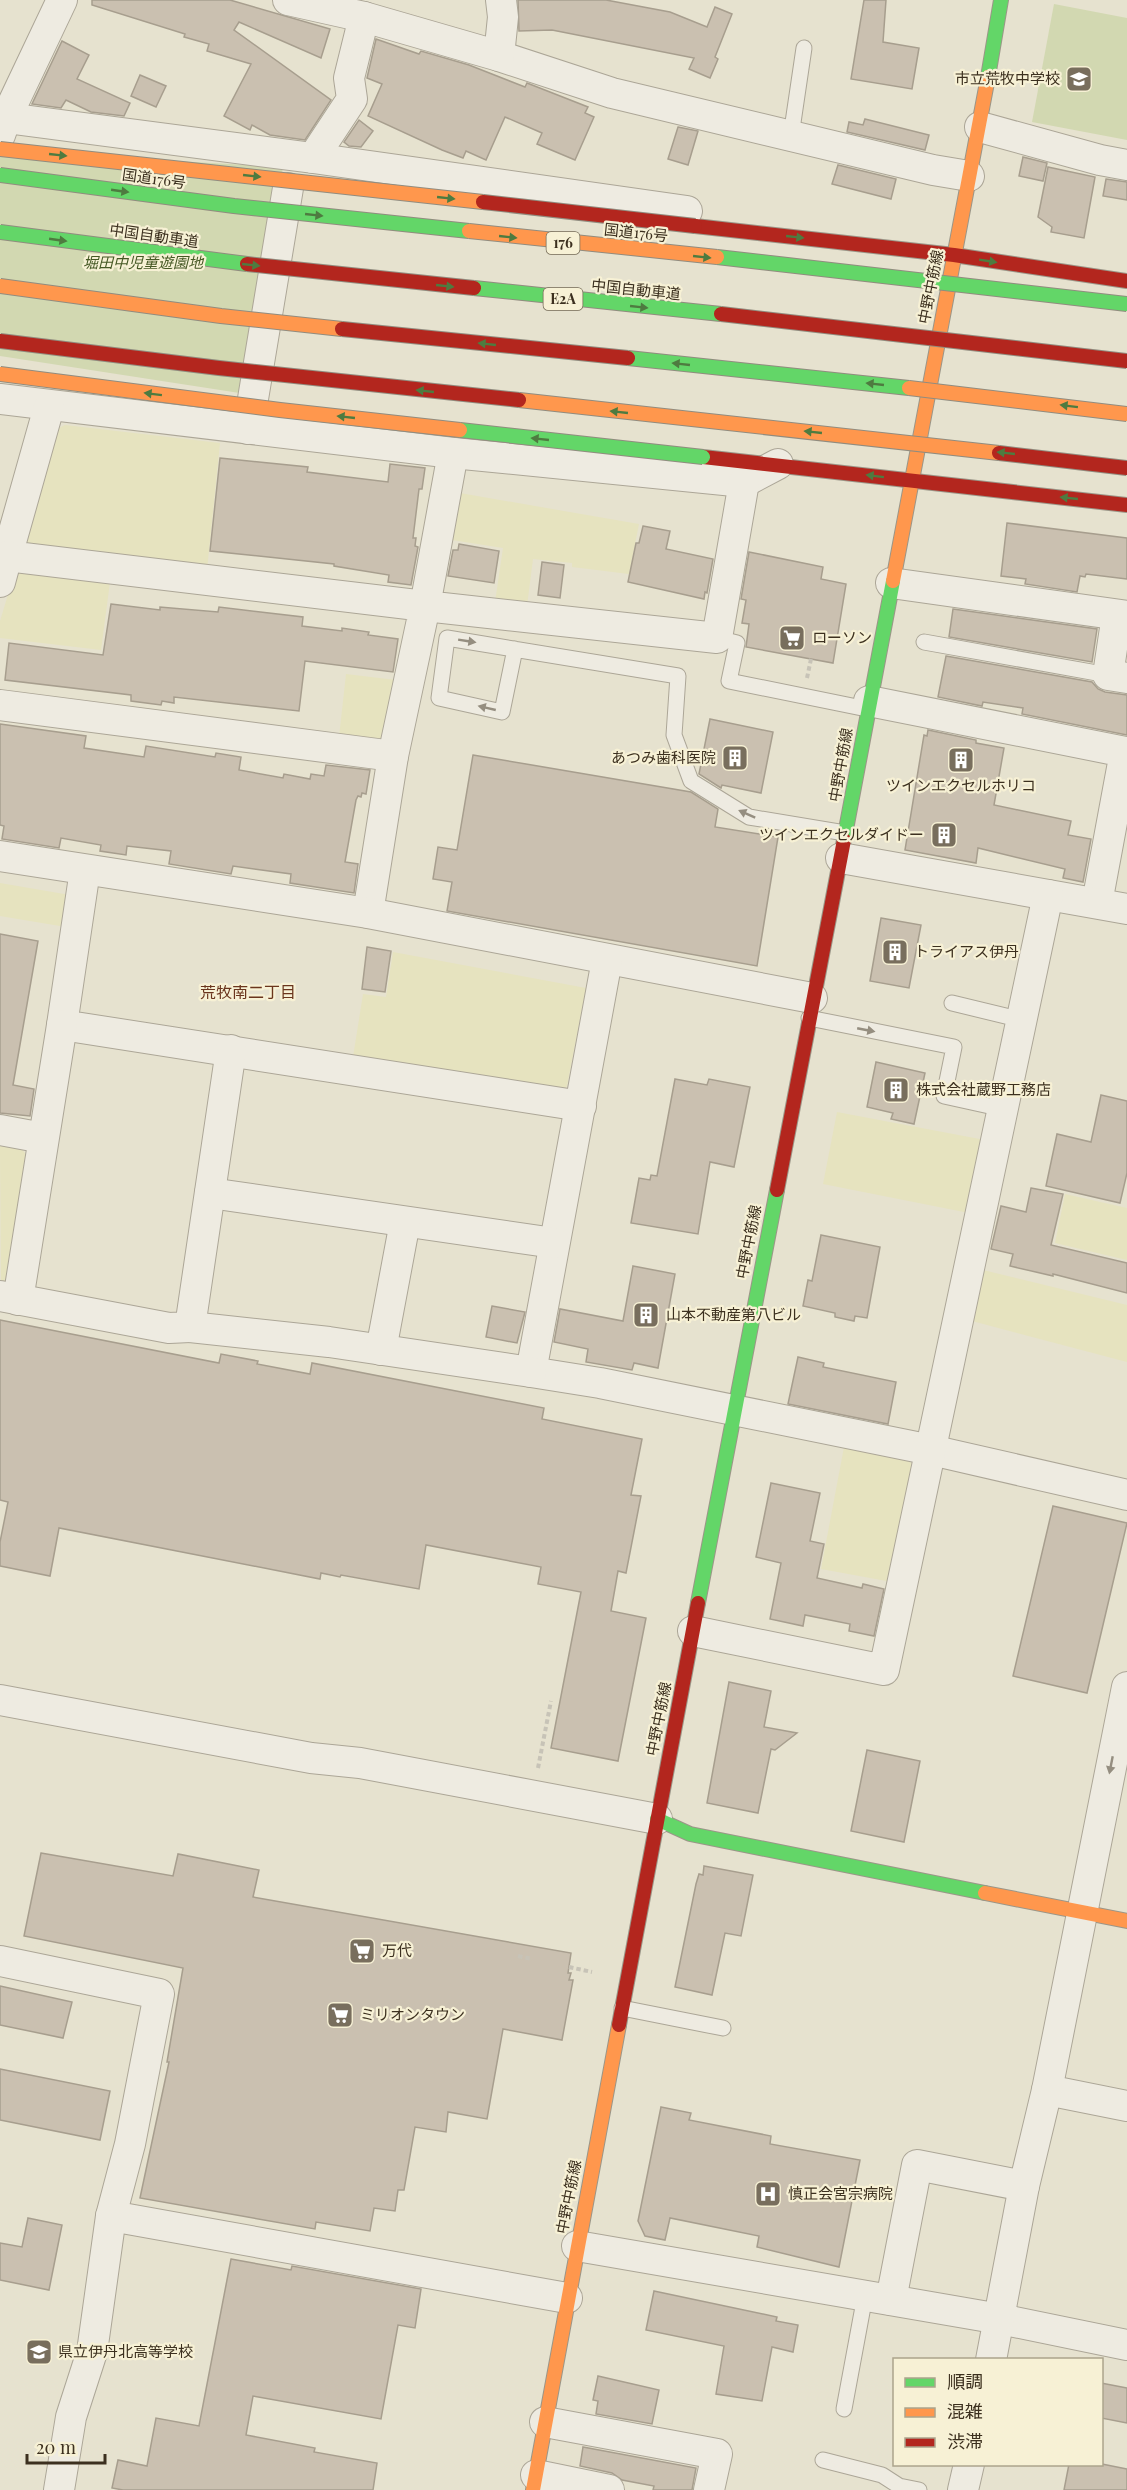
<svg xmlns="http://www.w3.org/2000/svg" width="1127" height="2490" font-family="'Playfair Display','Noto Sans JP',serif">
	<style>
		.farmland { fill: #e6e3bf }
		.green { fill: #d2d8b1 }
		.building { fill: #cac0b0; stroke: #a79e8e; stroke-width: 1.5 }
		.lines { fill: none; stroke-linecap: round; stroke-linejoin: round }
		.lane-casing { stroke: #aca697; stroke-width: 17 }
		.street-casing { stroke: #aca697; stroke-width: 32 }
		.fast-casing { stroke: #9b9688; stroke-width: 16 }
		.slow-casing { stroke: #9b9688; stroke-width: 16 }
		.jam-casing { stroke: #9b9688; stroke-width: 16 }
		.path { stroke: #c7c3b7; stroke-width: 4; stroke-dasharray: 4.5 3; stroke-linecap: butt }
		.lane { stroke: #eeebe1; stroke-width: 15 }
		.street { stroke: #eeebe1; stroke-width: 30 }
		.fast { stroke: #63d668; stroke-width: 14 }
		.slow { stroke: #ff974d; stroke-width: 14 }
		.jam { stroke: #b3261e; stroke-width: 14 }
		.fast-bridge-casing { stroke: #918c7f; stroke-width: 16; stroke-linecap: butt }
		.slow-bridge-casing { stroke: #918c7f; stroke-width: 16; stroke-linecap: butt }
		.jam-bridge-casing { stroke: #918c7f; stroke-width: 16; stroke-linecap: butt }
		.fast-bridge { stroke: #63d668; stroke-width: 14 }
		.slow-bridge { stroke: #ff974d; stroke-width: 14 }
		.jam-bridge { stroke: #b3261e; stroke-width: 14 }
		.oneway { fill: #4e7b40 }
		.oneway2 { fill: #958e80 }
		.labels { text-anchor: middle; stroke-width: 4.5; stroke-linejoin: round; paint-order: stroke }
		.shield { fill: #f7f1d5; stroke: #746a56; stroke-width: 1.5 }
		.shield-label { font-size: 14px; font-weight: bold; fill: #3c301f }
		.poi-label { font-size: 15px; fill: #3c301f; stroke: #f7f1d5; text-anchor: start }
		.street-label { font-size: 15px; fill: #3c301f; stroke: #f7f1d5 }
		.park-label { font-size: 15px; font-style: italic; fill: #465925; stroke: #f7f1d5 }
		.neighbourhood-label { font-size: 16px; fill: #6a351d; stroke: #f7f1d5 }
	</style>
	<rect width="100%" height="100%" fill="#e6e2cf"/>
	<g class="farmland">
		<path d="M65 425 220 443 207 570 31 549 25 540 55 430Z"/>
		<path d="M460 493 639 524 629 574 572 567V563L533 559 527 606 495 602 503 548 452 540Z"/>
		<path d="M22 572 110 582 101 650 0 638V621L13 578Z"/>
		<path d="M346 674 396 680 386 734 375 742 339 737Z"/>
		<path d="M0 883 70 895 66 927 0 916Z"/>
		<path d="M393 952 586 988 567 1086 564 1090 353 1057 363 994 386 997Z"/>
		<path d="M837 1112 985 1140 969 1213 823 1184Z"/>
		<path d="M0 1144 21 1148 29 1158 10 1278 1 1285Z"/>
		<path d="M1065 1194 1127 1208V1260L1055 1243Z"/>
		<path d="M983 1270 1127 1305V1362L972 1321Z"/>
		<path d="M844 1447 909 1460 917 1471 892 1582 821 1569Z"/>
	</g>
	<g class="green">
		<path d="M1054 4 1127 18V140L1032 122Z"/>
		<path d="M0 151 283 167 246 394 0 356Z"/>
	</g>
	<g class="building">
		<path d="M92 0H230L330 29 321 58 239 22 234 30 331 100 305 140 270 135 252 125 250 130 224 116 251 64 207 51 209 44 184 37 185 34 92 5Z"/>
		<path d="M518 0H606L670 12 707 27 715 7 732 14 715 57 718 59 710 78 689 69 694 58 552 30 519 31Z"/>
		<path d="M864 0H886L883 42 919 48 912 89 851 79Z"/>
		<path d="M376 39 419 54 421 51 469 65 525 87 527 83 588 107 585 113 594 117 575 160 537 144 542 133 505 117 486 160 466 151 463 158 442 150 368 116 382 84 367 78Z"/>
		<path d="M62 41 89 55 77 79 130 103 124 116 91 112 66 100 61 108 32 104Z"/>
		<path d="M140 75 166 86 156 107 131 96Z"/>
		<path d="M865 119 929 135 925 150 847 132 849 122 863 125Z"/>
		<path d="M359 120 373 131 361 147 349 146 344 142Z"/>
		<path d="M678 127 698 131 688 165 668 159Z"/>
		<path d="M1023 157 1047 163 1043 181 1019 176Z"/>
		<path d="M838 165 896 179 891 199 832 184Z"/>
		<path d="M1048 167 1095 177 1084 238 1051 232 1052 227 1038 217Z"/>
		<path d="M1106 179 1127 182V200L1103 196Z"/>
		<path d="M220 458 308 467 307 472 388 482 390 464 425 468 422 489H419L413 538H416L415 546 418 547 411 585 388 582 389 575 334 566V564L210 551Z"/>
		<path d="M1007 523 1127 538V579L1086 574 1085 577 1080 576 1077 592 1025 584 1026 579 1001 576Z"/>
		<path d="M643 526 670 531 666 549 713 559 707 593 705 592 704 599 628 582 636 543H639Z"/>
		<path d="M459 544 499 551 494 583 448 576 453 550H458Z"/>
		<path d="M749 552 823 567 821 579 846 584 833 663 746 647 749 624 742 623 746 600 741 599Z"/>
		<path d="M542 562 564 565 560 598 538 595Z"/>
		<path d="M111 604 160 610V607L218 612 219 607 269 613 303 617 302 626 342 631V628L369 632 368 635 398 639 393 672 305 661 299 711 174 697V703L162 701 161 705 131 701V695L5 680 9 643 103 655Z"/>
		<path d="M953 609 1097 629 1092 662 949 637Z"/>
		<path d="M946 656 1092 682 1098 689 1105 692 1127 695V735L1022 714 1023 708 983 702 982 706 938 697Z"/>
		<path d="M710 719 773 732 761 793 722 785 721 788 699 774Z"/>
		<path d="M0 724 86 736 84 748 144 757 146 746 215 757 216 753 241 757 239 770 283 778 284 774 310 779 311 774 324 776 326 765 370 770 366 794 362 793 361 797 358 796 356 800 345 862 358 864 354 893 290 883 291 874 233 866 231 874 169 864 171 851 127 846 126 855 100 851 101 845 61 838 59 848 2 839 4 826 0 825Z"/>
		<path d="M928 730 976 740V743L1004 748 994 805 1071 821 1068 835 1091 839 1083 882 1063 878 1065 869 978 848 976 863 905 850 924 735 927 736Z"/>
		<path d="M473 755 691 792 718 809 715 827 778 837 757 966 447 911 452 882 433 879 438 847 457 850Z"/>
		<path d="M881 918 921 925 909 988 870 981Z"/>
		<path d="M0 934 38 941 13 1085 34 1089 30 1116 0 1113Z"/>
		<path d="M367 947 391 951 385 992 362 989Z"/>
		<path d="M876 1062 925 1073 914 1124 891 1119 893 1113 867 1107Z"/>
		<path d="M675 1079 707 1085 709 1079 750 1087 734 1167 710 1162 698 1234 631 1223 639 1178 650 1180 651 1175 657 1176Z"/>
		<path d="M1101 1095 1127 1101V1173L1120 1203 1046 1186 1057 1134 1091 1142Z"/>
		<path d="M1031 1188 1063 1194 1051 1245 1127 1263V1293L1053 1274V1276L1010 1266 1013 1254 991 1249 1001 1206 1026 1212Z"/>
		<path d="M821 1235 880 1247 867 1318 855 1316 854 1321 835 1317V1313L803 1306 808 1280 812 1281Z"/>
		<path d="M633 1266 675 1274 658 1368 634 1363 632 1370 586 1362 588 1349 554 1342 560 1309 623 1321Z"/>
		<path d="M492 1306 525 1312 517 1343 486 1337Z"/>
		<path d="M0 1320 219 1363 221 1354 258 1361 257 1364 310 1374 312 1363 544 1408 542 1419 642 1439 631 1495 641 1496 626 1573 618 1571 611 1611 646 1618 618 1761 551 1748 581 1592 538 1584 541 1567 426 1545 419 1589 341 1575 340 1577 321 1573 320 1579 59 1528 50 1576 0 1566V1542L8 1502 0 1500Z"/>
		<path d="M798 1357 824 1363 823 1367 896 1382 888 1424 788 1404Z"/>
		<path d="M771 1483 820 1493 810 1541 824 1544 817 1578 862 1588 863 1584 884 1589 874 1636 849 1631 850 1624 805 1615 803 1626 770 1619 781 1563 756 1557Z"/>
		<path d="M1053 1506 1127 1523 1087 1693 1013 1676Z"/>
		<path d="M729 1682 771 1691 764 1727 797 1733 775 1750 771 1749 758 1813 707 1803Z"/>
		<path d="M867 1750 920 1761 904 1842 851 1831Z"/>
		<path d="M41 1853 173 1876 178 1854 259 1870 253 1897 571 1953 568 1973H571L569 1980H573L562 2040 503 2029 487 2119 448 2112 446 2132 415 2127 404 2190H398L395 2211 374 2208 370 2231 316 2222 315 2229 140 2198 169 2062H167L183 1968 24 1936Z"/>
		<path d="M704 1866 753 1875 741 1936 725 1933 712 1995 675 1987 696 1884 699 1874 703 1875Z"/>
		<path d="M0 1986 72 2002 63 2038 0 2025Z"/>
		<path d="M0 2069 110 2091 100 2140 0 2120Z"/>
		<path d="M661 2107 691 2113 689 2120 771 2136 770 2144 860 2160 839 2267 757 2247 759 2236 670 2218 665 2240 645 2236 638 2221Z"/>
		<path d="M28 2218 62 2225 49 2290 0 2280V2243L22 2247Z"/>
		<path d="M231 2259 291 2270 292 2266 421 2289 415 2328 398 2325 381 2419 253 2396 246 2435 315 2448 314 2452 377 2463 373 2490H123L112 2488 118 2460 147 2466 156 2418 199 2426Z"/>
		<path d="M654 2291 777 2317 776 2321 798 2325 793 2352 772 2347 762 2401 716 2394 724 2346 646 2330Z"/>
		<path d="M598 2376 659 2390 652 2424 596 2414 598 2401 593 2400Z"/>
		<path d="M1101 2383 1127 2388V2423L1101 2418Z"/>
		<path d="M583 2447 696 2468 692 2490H653L654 2486 622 2480 612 2473 580 2466Z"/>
		<path d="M1069 2464H1102L1127 2469V2490H1064Z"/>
	</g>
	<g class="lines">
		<defs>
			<g id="lane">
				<path d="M791 136 804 48"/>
				<path d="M717 638 737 643 729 681 867 709"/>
				<path d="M924 642 1108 675"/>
				<path d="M515 649 502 712 439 698 447 638 678 676 674 735 691 781 749 817 845 833"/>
				<path d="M952 1003 1022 1020"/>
				<path d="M809 1018 954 1047 944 1096 1003 1109"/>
				<path d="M622 2008 723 2028"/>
				<path d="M844 2409 865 2296"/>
				<path d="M823 2460 882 2475 899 2486 919 2490"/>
			</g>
			<g id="street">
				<path d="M288 0 364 17 499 56 612 93 933 170 969 176"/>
				<path d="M499 56 503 17 501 0"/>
				<path d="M0 117 313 158 687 211"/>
				<path d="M980 127 1100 160 1127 165"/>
				<path d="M0 135 6 118 62 0"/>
				<path d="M313 158 352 99 349 78 364 17"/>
				<path d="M0 399 453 453 744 482 778 464"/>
				<path d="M49 407 7 556 425 606 393 756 368 913"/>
				<path d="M248 429 288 188"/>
				<path d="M453 453 425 606 717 638 744 482"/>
				<path d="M0 582 7 556"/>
				<path d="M891 583 1127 616"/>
				<path d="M1117 615 1108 675 1127 678"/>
				<path d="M869 701 1125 752 1097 903"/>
				<path d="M0 705 393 756"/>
				<path d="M0 856 368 913 812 998"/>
				<path d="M841 858 1127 909"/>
				<path d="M85 870 62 1025 581 1106"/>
				<path d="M607 960 531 1372 600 1383 931 1450 1127 1495"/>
				<path d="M0 1130 43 1138"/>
				<path d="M210 1193 554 1243"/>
				<path d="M0 1296 169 1328 190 1327 231 1050"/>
				<path d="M18 1300 62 1025"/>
				<path d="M190 1327 329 1342 531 1372"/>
				<path d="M381 1350 405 1222"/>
				<path d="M693 1631 884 1670 1048 895"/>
				<path d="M0 1700 311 1758 360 1763 657 1819"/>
				<path d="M0 1961 159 1994 130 2144 111 2216 92 2352 71 2417 59 2490"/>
				<path d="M1047 2090 1127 2106"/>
				<path d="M111 2216 567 2298"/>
				<path d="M577 2246 1000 2319 1127 2345"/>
				<path d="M891 2300 917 2165 1024 2186"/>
				<path d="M991 2360 1024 2186 1047 2090 1127 1687"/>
				<path d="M545 2422 717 2454 709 2490"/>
				<path d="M536 2475 609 2490"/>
				<path d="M963 2490 969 2464"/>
			</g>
			<g id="fast">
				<path d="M988 77 1001 0"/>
				<path d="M844 840 893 581"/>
				<path d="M698 1603 777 1190"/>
				<path d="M657 1819 690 1834 985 1893"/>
			</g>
			<g id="slow">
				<path d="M893 581 988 77"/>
				<path d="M985 1893 1127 1921"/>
				<path d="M533 2490 619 2025"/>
			</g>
			<g id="jam">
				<path d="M695 226 954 255 1127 281"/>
				<path d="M703 457 1127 505"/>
				<path d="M777 1190 844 840"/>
				<path d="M619 2025 698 1603"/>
			</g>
		</defs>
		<use href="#lane" class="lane-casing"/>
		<use href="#street" class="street-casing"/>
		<use href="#fast" class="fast-casing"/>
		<use href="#slow" class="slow-casing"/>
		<use href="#jam" class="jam-casing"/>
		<g class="path">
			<path d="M807 678 811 659"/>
			<path d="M538 1768 551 1701"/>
			<path d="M518 1956 532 1959"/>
			<path d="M569 1967 592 1972"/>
		</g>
		<use href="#lane" class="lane"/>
		<use href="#street" class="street"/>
		<use href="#fast" class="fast"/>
		<use href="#slow" class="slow"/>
		<use href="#jam" class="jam"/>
		<defs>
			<g id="fast-bridge">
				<path d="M0 175 234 206 469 231"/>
				<path d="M0 232 247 264"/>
				<path d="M717 257 1127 304"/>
				<path d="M474 288 721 314"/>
				<path d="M628 358 909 388"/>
				<path d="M460 430 703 457"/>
			</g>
			<g id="slow-bridge">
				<path d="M0 149 483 202"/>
				<path d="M469 231 717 257"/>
				<path d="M0 286 221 316 342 329"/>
				<path d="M0 374 280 410 460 430"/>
				<path d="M909 388 1127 414"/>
				<path d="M519 400 999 453"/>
			</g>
			<g id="jam-bridge">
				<path d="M483 202 695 226"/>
				<path d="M247 264 474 288"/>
				<path d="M721 314 1127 361"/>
				<path d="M342 329 628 358"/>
				<path d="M0 341 219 368 519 400"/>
				<path d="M999 453 1127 468"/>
			</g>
		</defs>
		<use href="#fast-bridge" class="fast-bridge-casing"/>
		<use href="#slow-bridge" class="slow-bridge-casing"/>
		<use href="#jam-bridge" class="jam-bridge-casing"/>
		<use href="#fast-bridge" class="fast-bridge"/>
		<use href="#slow-bridge" class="slow-bridge"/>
		<use href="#jam-bridge" class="jam-bridge"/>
	</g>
	<defs><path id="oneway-solid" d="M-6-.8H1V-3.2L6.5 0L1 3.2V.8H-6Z" transform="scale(1.5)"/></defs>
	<g class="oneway">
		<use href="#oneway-solid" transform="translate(58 155) rotate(6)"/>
		<use href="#oneway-solid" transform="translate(252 176) rotate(6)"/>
		<use href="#oneway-solid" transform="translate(120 191) rotate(8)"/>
		<use href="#oneway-solid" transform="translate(446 198) rotate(6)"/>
		<use href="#oneway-solid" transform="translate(314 215) rotate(6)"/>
		<use href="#oneway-solid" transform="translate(508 237) rotate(6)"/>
		<use href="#oneway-solid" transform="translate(795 237) rotate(6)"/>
		<use href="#oneway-solid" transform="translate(58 240) rotate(8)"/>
		<use href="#oneway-solid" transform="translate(702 257) rotate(6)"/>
		<use href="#oneway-solid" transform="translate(988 261) rotate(9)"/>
		<use href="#oneway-solid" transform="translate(251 265) rotate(6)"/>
		<use href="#oneway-solid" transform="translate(445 286) rotate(6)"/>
		<use href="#oneway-solid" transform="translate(639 307) rotate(6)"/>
		<use href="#oneway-solid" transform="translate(487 344) rotate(-174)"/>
		<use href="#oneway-solid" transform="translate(681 364) rotate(-174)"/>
		<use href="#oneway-solid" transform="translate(875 384) rotate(-174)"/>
		<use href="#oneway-solid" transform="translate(425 391) rotate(-174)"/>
		<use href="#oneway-solid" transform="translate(153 394) rotate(-173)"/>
		<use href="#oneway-solid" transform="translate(1069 406) rotate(-173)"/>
		<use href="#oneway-solid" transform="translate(619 412) rotate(-174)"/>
		<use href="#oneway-solid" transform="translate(346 417) rotate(-174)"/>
		<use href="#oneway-solid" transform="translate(813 432) rotate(-174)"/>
		<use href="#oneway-solid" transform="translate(540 439) rotate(-174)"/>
		<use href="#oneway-solid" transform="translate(1006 453) rotate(-174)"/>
		<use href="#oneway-solid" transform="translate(875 476) rotate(-173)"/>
		<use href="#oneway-solid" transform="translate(1069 498) rotate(-174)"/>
	</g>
	<g class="oneway2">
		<use href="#oneway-solid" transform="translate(467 641) rotate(9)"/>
		<use href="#oneway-solid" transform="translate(487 708) rotate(-167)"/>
		<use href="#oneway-solid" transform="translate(747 814) rotate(-156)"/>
		<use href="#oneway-solid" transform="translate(866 1030) rotate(11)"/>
		<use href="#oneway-solid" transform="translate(1111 1765) rotate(101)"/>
	</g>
	<defs>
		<symbol id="school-square" viewBox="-11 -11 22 22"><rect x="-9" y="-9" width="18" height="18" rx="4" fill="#786e5d" stroke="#f7f1d5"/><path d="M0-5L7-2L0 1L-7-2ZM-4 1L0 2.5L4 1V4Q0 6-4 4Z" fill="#fff"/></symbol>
		<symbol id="supermarket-square" viewBox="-11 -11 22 22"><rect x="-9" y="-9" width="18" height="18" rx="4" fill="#786e5d" stroke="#f7f1d5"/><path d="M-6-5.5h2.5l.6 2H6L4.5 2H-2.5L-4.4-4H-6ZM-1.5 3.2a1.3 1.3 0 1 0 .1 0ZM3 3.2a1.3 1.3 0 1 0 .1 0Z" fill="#fff"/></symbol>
		<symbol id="building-square" viewBox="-11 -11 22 22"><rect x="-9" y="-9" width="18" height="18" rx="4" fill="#786e5d" stroke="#f7f1d5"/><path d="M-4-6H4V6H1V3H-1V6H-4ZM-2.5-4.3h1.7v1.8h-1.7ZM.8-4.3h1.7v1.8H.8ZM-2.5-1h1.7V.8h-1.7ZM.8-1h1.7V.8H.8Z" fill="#fff"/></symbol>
		<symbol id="hospital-square" viewBox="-11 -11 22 22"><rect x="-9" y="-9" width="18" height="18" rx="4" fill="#786e5d" stroke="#f7f1d5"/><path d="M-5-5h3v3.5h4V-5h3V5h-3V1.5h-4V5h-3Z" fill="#fff"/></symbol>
	</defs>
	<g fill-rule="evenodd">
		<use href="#school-square" x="1064" y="64" width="30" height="30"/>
		<use href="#supermarket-square" x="777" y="623" width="30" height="30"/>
		<use href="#building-square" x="720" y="743" width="30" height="30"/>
		<use href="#building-square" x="946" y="745" width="30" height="30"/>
		<use href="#building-square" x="929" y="820" width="30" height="30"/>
		<use href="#building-square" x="880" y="937" width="30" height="30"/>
		<use href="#building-square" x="881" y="1075" width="30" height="30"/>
		<use href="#building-square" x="631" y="1300" width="30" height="30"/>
		<use href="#supermarket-square" x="347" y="1936" width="30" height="30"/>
		<use href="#supermarket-square" x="325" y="2000" width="30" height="30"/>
		<use href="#hospital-square" x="753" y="2179" width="30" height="30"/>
		<use href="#school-square" x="24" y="2337" width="30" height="30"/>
	</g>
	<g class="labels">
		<g class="shield">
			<rect x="546.5" y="232" width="33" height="22" rx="4.5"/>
			<rect x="543.5" y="288" width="39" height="22" rx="4.5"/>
		</g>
		<g class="shield-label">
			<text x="563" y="248">176</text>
			<text x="563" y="304">E2A</text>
		</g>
		<g class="poi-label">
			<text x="1060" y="84" text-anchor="end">市立荒牧中学校</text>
			<text x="812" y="643">ローソン</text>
			<text x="716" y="763" text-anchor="end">あつみ歯科医院</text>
			<text x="961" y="791" text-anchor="middle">ツインエクセルホリコ</text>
			<text x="924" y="840" text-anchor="end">ツインエクセルダイドー</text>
			<text x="914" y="957">トライアス伊丹</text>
			<text x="916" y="1095">株式会社蔵野工務店</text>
			<text x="666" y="1320">山本不動産第八ビル</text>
			<text x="382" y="1956">万代</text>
			<text x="360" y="2020">ミリオンタウン</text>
			<text x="788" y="2199">慎正会宮宗病院</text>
			<text x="58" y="2357">県立伊丹北高等学校</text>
		</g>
		<g class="street-label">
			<text transform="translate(154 179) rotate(8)" y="5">国道176号</text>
			<text transform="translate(636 233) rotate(6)" y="5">国道176号</text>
			<text transform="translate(154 236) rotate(8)" y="5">中国自動車道</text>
			<text transform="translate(931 287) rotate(-79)" y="5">中野中筋線</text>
			<text transform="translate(636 290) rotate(6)" y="5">中国自動車道</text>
			<text transform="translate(841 765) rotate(-80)" y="5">中野中筋線</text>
			<text transform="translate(749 1242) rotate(-79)" y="5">中野中筋線</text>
			<text transform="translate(659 1719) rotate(-79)" y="5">中野中筋線</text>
			<text transform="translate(569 2197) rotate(-79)" y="5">中野中筋線</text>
		</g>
		<g class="park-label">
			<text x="143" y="268">堀田中児童遊園地</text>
		</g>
		<g class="neighbourhood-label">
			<text x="248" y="998">荒牧南二丁目</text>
		</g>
	</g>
	<rect x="893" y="2358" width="210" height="108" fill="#f7f1d5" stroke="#aca48c" stroke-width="1.5"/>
	<rect x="905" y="2378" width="30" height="9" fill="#63d668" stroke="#aca48c" stroke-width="1.5"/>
	<text x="947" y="2388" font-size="18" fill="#3c301f">順調</text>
	<rect x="905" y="2408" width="30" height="9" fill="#ff974d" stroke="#aca48c" stroke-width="1.5"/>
	<text x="947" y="2418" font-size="18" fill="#3c301f">混雑</text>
	<rect x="905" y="2438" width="30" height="9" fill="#b3261e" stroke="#aca48c" stroke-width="1.5"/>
	<text x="947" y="2448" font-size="18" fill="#3c301f">渋滞</text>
	<path d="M27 2454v9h78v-9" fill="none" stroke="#3c301f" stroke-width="3"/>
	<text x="36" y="2454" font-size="18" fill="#3c301f" stroke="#f7f1d5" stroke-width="4.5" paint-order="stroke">20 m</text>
</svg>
